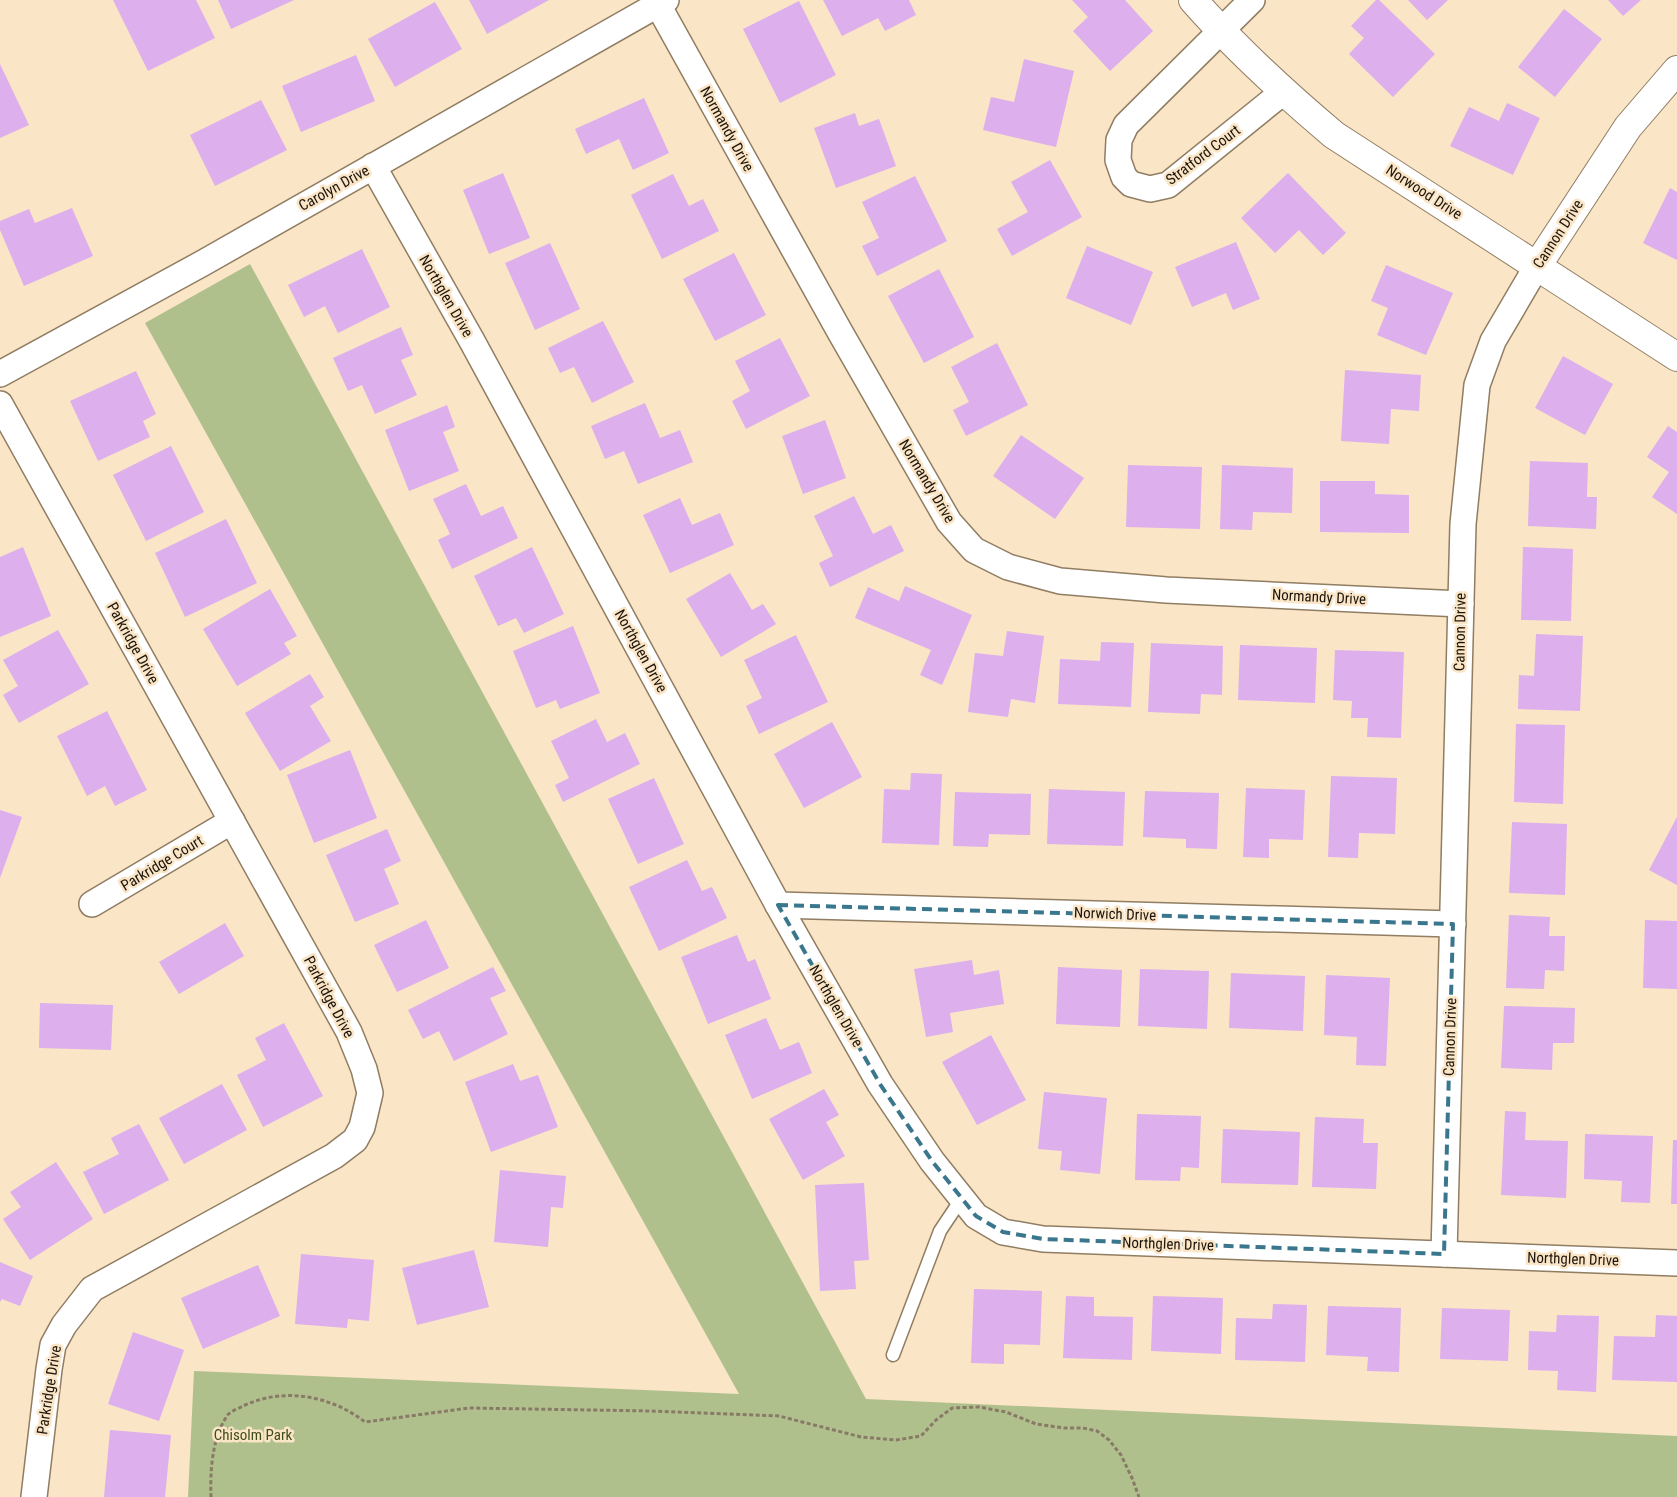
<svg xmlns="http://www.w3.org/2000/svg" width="1677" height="1497" font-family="'Roboto Condensed',sans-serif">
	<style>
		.green { fill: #b0c08d }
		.building { fill: #ddafed }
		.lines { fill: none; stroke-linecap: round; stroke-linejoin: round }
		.lane-casing { stroke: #907d62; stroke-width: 15 }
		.street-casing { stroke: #907d62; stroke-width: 28 }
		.secondary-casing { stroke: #907d62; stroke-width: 30 }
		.path { stroke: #887a66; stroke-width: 3; stroke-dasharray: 4 2.5; stroke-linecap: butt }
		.lane { stroke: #fff; stroke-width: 12 }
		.street { stroke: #fff; stroke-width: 25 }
		.secondary { stroke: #fff; stroke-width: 28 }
		.marked { fill: none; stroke: #3a778d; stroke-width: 4; stroke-dasharray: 10 6; stroke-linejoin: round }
		.labels { text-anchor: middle; stroke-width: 5; stroke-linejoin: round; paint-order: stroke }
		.street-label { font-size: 15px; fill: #1c140a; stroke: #fae5c7 }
		.park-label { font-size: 15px; fill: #414e19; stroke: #fae5c7 }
	</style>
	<rect width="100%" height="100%" fill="#fae5c7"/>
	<path class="green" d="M250 264 866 1399 1677 1436V1497H188L194 1371 739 1394 145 323Z"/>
	<g class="building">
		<path d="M113 0H196L215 38 148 71Z"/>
		<path d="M218 0H294L231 29Z"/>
		<path d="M469 0H549L487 34Z"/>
		<path d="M823 0H909L916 15 885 31 878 18 842 36Z"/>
		<path d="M1072 0H1125L1153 31 1110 71 1073 31 1088 17Z"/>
		<path d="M1376 0H1379L1435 54 1393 97 1349 54 1364 38 1351 26Z"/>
		<path d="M1408 0H1448L1427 20Z"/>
		<path d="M1608 0H1641L1623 16Z"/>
		<path d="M799 1 836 75 780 103 743 29Z"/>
		<path d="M435 2 462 49 395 87 368 39Z"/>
		<path d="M1564 9 1602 39 1555 97 1518 67Z"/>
		<path d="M356 55 375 101 301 132 282 86Z"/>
		<path d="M1024 59 1074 71 1056 147 983 130 991 97 1014 102Z"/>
		<path d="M0 64 29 125 0 138Z"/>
		<path d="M644 98 669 153 633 170 619 139 586 154 575 129Z"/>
		<path d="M261 100 287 150 215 186 190 135Z"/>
		<path d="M1507 103 1540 118 1513 175 1450 146 1469 107 1499 121Z"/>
		<path d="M855 113 859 126 879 119 896 166 836 188 814 128Z"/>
		<path d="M1050 160 1082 217 1012 256 997 229 1028 212 1011 182Z"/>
		<path d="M503 173 530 238 489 254 463 190Z"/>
		<path d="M1288 173 1346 233 1323 255 1299 230 1275 253 1241 218Z"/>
		<path d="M673 174 689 206 703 199 719 231 662 259 631 195Z"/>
		<path d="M915 176 947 241 877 276 862 246 879 238 862 202Z"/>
		<path d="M1670 188 1677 192V260L1643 243Z"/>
		<path d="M72 208 93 256 24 286 0 230V221L29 209 35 223Z"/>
		<path d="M1236 242 1260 299 1233 310 1226 293 1192 307 1175 267Z"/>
		<path d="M550 243 580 309 535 330 505 263Z"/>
		<path d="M1087 246 1153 272 1131 325 1066 298Z"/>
		<path d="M362 249 390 307 338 333 325 306 304 317 288 285Z"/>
		<path d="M734 253 766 315 715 341 683 279Z"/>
		<path d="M1386 265 1453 293 1426 355 1377 335 1388 308 1371 301Z"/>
		<path d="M939 269 974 337 924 363 888 296Z"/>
		<path d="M603 321 634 382 592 403 574 367 560 373 548 348Z"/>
		<path d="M401 327 413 355 401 360 417 395 375 414 362 385 348 391 333 358Z"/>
		<path d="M780 338 810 396 746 429 732 401 750 391 735 361Z"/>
		<path d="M997 343 1028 405 966 436 953 410 969 402 951 367Z"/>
		<path d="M1563 356 1613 384 1585 435 1535 408Z"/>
		<path d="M1345 370 1421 375 1419 411 1391 409 1389 444 1341 441Z"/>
		<path d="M136 371 156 414 143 421 150 437 98 461 70 401Z"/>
		<path d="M645 403 660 438 680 430 693 462 638 484 624 451 605 459 591 426Z"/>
		<path d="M447 405 455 427 443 432 459 471 409 491 385 430Z"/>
		<path d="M825 420 846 478 803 494 782 436Z"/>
		<path d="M1668 426 1677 432V514L1652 497 1669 472 1647 457Z"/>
		<path d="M1021 435 1084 478 1055 519 993 476Z"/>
		<path d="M171 446 204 512 146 541 113 475Z"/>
		<path d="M1530 461 1588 463 1587 497H1597L1596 529 1528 526Z"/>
		<path d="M1128 465 1202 467 1200 529 1126 527Z"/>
		<path d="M1222 465 1293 468 1292 513 1253 512 1252 530 1220 529Z"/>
		<path d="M1320 481H1375V494L1409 495V533L1320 532Z"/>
		<path d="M466 484 481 516 503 506 518 538 452 569 438 540 450 534 433 499Z"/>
		<path d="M854 496 873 534 891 525 904 551 830 587 819 563 833 556 814 516Z"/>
		<path d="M680 498 692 525 720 513 734 545 670 573 643 515Z"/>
		<path d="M226 519 257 583 185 617 155 553Z"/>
		<path d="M23 547 51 616 0 637V557Z"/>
		<path d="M532 547 564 614 524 633 516 618 498 626 474 576Z"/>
		<path d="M1523 547 1573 549 1571 621 1521 620Z"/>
		<path d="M730 573 752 610 763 604 776 624 721 657 686 599Z"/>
		<path d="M905 586 972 615 942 685 920 675 931 650 855 618 868 587 899 601Z"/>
		<path d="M270 589 297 636 284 643 291 654 237 686 203 629Z"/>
		<path d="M573 626 600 693 560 709 556 700 536 708 513 651Z"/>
		<path d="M58 630 89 684 19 723 3 695 18 686 3 660Z"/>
		<path d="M1007 631 1044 636 1035 703 1011 699 1008 717 968 712 975 653 1003 656Z"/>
		<path d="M1536 634 1583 636 1580 711 1518 709 1519 675 1534 676Z"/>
		<path d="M796 635 828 702 759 734 746 706 762 698 744 660Z"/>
		<path d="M1101 642 1134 643 1131 707 1058 704 1060 659 1100 661Z"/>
		<path d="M1151 643 1223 646 1222 695 1201 694 1200 714 1148 712Z"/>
		<path d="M1240 645 1317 648 1315 703 1238 700Z"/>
		<path d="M1335 650 1404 652 1401 738 1367 737 1368 718H1351L1352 701 1333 700Z"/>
		<path d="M310 674 324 697 310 706 331 741 280 771 245 713Z"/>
		<path d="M107 711 147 790 115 806 105 786 87 796 57 736Z"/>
		<path d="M596 719 607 742 625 733 640 764 563 802 555 785 569 778 551 741Z"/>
		<path d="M832 722 862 777 804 808 774 754Z"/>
		<path d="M1516 724 1565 725 1563 804 1514 802Z"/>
		<path d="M350 750 377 818 314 843 287 775Z"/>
		<path d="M911 773 942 774 939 845 882 843 884 789 910 790Z"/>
		<path d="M1331 776 1397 778 1395 834 1359 833 1358 858 1328 857Z"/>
		<path d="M654 778 684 844 638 864 608 799Z"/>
		<path d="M1246 788 1305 790 1303 840 1269 839V858L1243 857Z"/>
		<path d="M1049 789 1125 792 1123 846 1047 844Z"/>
		<path d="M1145 791 1219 793 1217 849 1186 848V839L1143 837Z"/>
		<path d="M955 792 1031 794 1030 835 989 834 988 847 953 846Z"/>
		<path d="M0 810 22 817 0 878Z"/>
		<path d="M1677 817V885L1649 870Z"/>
		<path d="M1512 822 1567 824 1565 895 1509 893Z"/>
		<path d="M387 829 401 861 384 869 399 904 355 922 326 855Z"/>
		<path d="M687 860 702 891 712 887 727 918 659 951 629 887Z"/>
		<path d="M1509 915 1550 917 1549 936H1565L1564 971 1545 970 1544 989 1506 988Z"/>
		<path d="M426 920 449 968 397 992 374 945Z"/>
		<path d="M1645 920 1677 921V989L1643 988Z"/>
		<path d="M225 923 244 956 179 994 159 962Z"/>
		<path d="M737 935 748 962 755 959 771 999 708 1024 681 957Z"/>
		<path d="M972 960 974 975 999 970 1004 1004 950 1013 953 1032 926 1037 914 969Z"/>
		<path d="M493 967 506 991 490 998 508 1034 454 1061 439 1031 423 1039 408 1010Z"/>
		<path d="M1058 967 1122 970 1120 1027 1056 1024Z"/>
		<path d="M1140 969 1209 971 1207 1029 1138 1026Z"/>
		<path d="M1231 973 1305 976 1303 1031 1229 1028Z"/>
		<path d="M1326 975 1390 978 1386 1066 1356 1065 1357 1037 1324 1035Z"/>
		<path d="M40 1003 113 1005 111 1050 39 1048Z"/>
		<path d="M1504 1006 1575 1008 1574 1043H1553L1552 1070 1501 1068Z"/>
		<path d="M766 1018 780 1050 799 1042 812 1073 752 1099 725 1035Z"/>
		<path d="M284 1023 323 1096 263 1127 237 1075 266 1060 255 1038Z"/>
		<path d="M991 1035 1026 1100 977 1125 942 1062Z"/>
		<path d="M513 1064 520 1081 538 1075 558 1127 491 1152 465 1082Z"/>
		<path d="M222 1084 247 1130 184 1164 159 1118Z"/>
		<path d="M824 1089 839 1115 826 1122 845 1156 803 1180 769 1119Z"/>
		<path d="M1044 1092 1107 1098 1100 1174 1060 1170 1062 1151 1038 1149Z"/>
		<path d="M1505 1111 1526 1112 1525 1140 1568 1141 1566 1198 1501 1195Z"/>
		<path d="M1137 1114 1201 1116 1199 1168 1181 1167 1180 1181 1135 1180Z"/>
		<path d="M1315 1117 1364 1119 1363 1143H1378L1376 1189 1312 1187Z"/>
		<path d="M139 1124 169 1180 104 1214 83 1172 119 1154 111 1138Z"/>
		<path d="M1223 1129 1300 1132 1298 1185 1221 1183Z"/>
		<path d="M1585 1134 1653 1136 1650 1203 1621 1202 1622 1181 1584 1179Z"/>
		<path d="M1673 1140H1677V1204H1671Z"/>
		<path d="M56 1162 93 1219 30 1260 3 1219 21 1207 10 1192Z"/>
		<path d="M500 1170 566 1176 563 1208 551 1207 548 1247 494 1242Z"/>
		<path d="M864 1183 869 1260 854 1261 856 1289 820 1291 815 1185Z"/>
		<path d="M474 1250 489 1307 417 1325 402 1268Z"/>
		<path d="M301 1254 374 1260 369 1321 348 1319 347 1328 295 1324Z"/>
		<path d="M0 1262 33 1276 20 1306 2 1299 0 1302Z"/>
		<path d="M258 1265 280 1316 203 1349 181 1298Z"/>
		<path d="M974 1289 1042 1291 1040 1345 1004 1344V1364L971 1363Z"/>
		<path d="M1066 1296 1094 1297V1316L1133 1317 1132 1360 1063 1358Z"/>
		<path d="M1153 1296 1223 1298 1221 1354 1151 1351Z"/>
		<path d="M1273 1304 1307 1305 1305 1362 1235 1360 1236 1318 1272 1319Z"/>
		<path d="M1328 1306 1401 1308 1399 1372 1367 1371 1368 1357 1326 1355Z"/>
		<path d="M1442 1308 1510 1310 1508 1361 1440 1359Z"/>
		<path d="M1557 1315 1599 1316 1596 1392 1557 1390 1558 1371 1528 1370 1529 1331 1556 1332Z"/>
		<path d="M1656 1315 1677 1316V1382L1612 1380 1614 1336 1655 1337Z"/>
		<path d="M133 1332 184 1350 159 1421 108 1404Z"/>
		<path d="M110 1430 171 1435 165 1497H104Z"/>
	</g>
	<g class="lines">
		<defs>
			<path id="lane" d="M893 1355 940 1231 962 1198"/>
			<g id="street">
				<path d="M1252 0 1126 125 1119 140 1118 160 1124 177 1131 184 1150 189 1168 185 1283 92"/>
				<path d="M658 5 840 332 949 522 974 550 1008 567 1060 581 1166 590 1461 604"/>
				<path d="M373 166 472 341 778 905 880 1084 932 1161 976 1216 1003 1232 1043 1239 1677 1263"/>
				<path d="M0 374 203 263 666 0"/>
				<path d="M0 404 349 1032 364 1069 370 1093 362 1127 355 1140 334 1156 92 1289 64 1325 53 1345 49 1369 34 1497"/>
				<path d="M92 904 232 821"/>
				<path d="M778 905 1453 924"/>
				<path d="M1444 1254 1463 524 1477 385 1493 341 1537 266"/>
			</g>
			<g id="secondary">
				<path d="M1193 0C1237 50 1283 92 1334 135L1677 357"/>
				<path d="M1537 266 1628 127 1677 70"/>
			</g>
		</defs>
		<use href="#lane" class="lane-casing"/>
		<use href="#street" class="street-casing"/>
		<use href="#secondary" class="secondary-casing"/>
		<path class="path" d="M211 1497C210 1471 212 1438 227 1416 230 1411 238 1409 243 1406 283 1387 330 1395 365 1422L469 1408 651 1411 779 1416 861 1437 896 1440 921 1436 936 1420 952 1408 979 1407 1006 1412 1036 1424 1064 1428H1083L1097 1431 1109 1440 1121 1455 1132 1478 1139 1497"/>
		<use href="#lane" class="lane"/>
		<use href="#street" class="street"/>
		<use href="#secondary" class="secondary"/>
	</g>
	<path class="marked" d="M778 905 1453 924 1444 1254 1043 1239 1003 1232 976 1216 932 1161 880 1084Z"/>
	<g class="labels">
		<g class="street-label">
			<text transform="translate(727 129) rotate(61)" y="5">Normandy Drive</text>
			<text transform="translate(1203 155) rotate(-37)" y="5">Stratford Court</text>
			<text transform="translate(334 188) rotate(-29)" y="5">Carolyn Drive</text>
			<text transform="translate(1424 192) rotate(33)" y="5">Norwood Drive</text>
			<text transform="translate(1558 234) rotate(-57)" y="5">Cannon Drive</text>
			<text transform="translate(446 296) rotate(60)" y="5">Northglen Drive</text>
			<text transform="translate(927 481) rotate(59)" y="5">Normandy Drive</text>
			<text transform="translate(1319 597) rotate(3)" y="5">Normandy Drive</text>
			<text transform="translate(1460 632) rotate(-89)" y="5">Cannon Drive</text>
			<text transform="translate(133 643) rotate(61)" y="5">Parkridge Drive</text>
			<text transform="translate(641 651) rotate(61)" y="5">Northglen Drive</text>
			<text transform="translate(162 863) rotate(-31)" y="5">Parkridge Court</text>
			<text transform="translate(1115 914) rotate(2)" y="5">Norwich Drive</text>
			<text transform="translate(329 997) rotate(62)" y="5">Parkridge Drive</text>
			<text transform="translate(836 1006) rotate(60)" y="5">Northglen Drive</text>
			<text transform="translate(1450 1037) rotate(-88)" y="5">Cannon Drive</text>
			<text transform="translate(1168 1244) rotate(2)" y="5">Northglen Drive</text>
			<text transform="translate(1573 1259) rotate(2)" y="5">Northglen Drive</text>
			<text transform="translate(49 1390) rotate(-81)" y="5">Parkridge Drive</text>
		</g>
		<g class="park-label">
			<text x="253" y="1440">Chisolm Park</text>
		</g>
	</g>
</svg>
